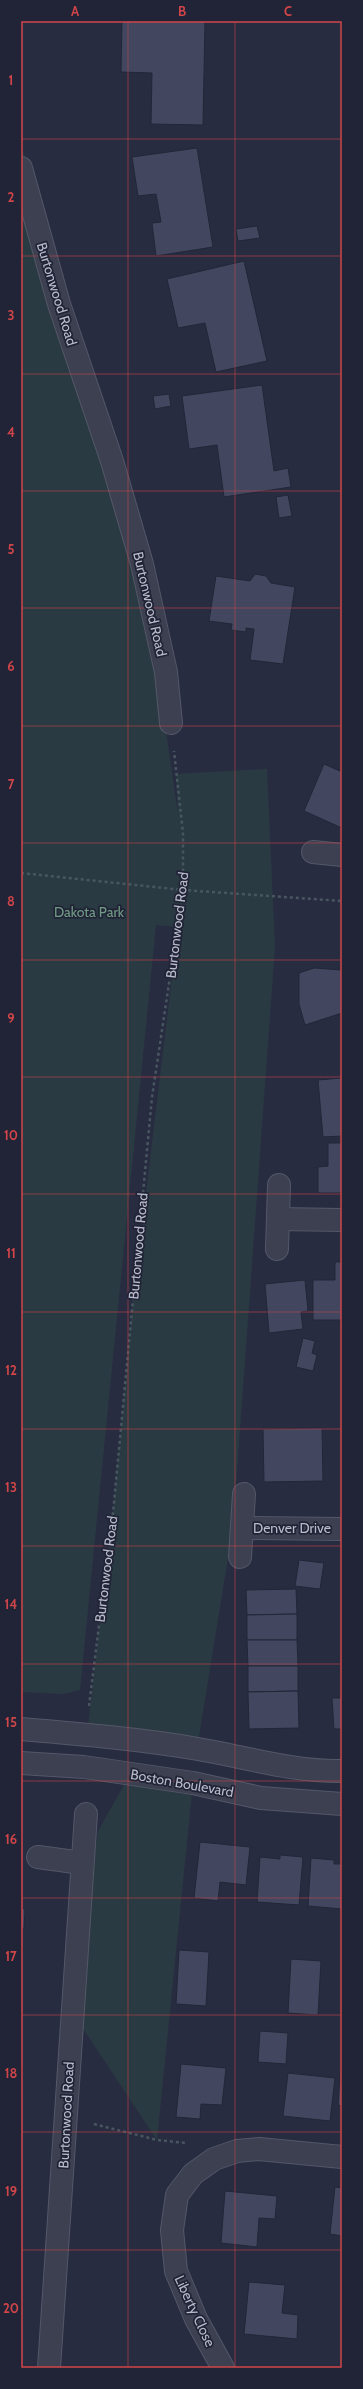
<svg xmlns="http://www.w3.org/2000/svg" width="363" height="2389" font-family="Cabin,sans-serif">
	<style>
		.green { fill: #2a3a42 }
		.building { fill: #42475f; stroke: #222638 }
		.lines { fill: none; stroke-linecap: round; stroke-linejoin: round }
		.minor-casing { stroke: #545768; stroke-width: 24 }
		.path { stroke: #48575f; stroke-width: 2.5; stroke-dasharray: 3 3; stroke-linecap: butt }
		.minor { stroke: #3c4051; stroke-width: 22 }
		.grid { fill: none; stroke: #d04549; stroke-width: 1; stroke-opacity: 0.55 }
		.labels { text-anchor: middle; stroke-width: 3.5; stroke-linejoin: round; paint-order: stroke }
		.street-label { font-size: 14px; fill: #b9bbcb; stroke: #202436 }
		.park-label { font-size: 14px; fill: #719b84; stroke: #202436 }
		.neatline { fill: none; stroke: #d04549; stroke-width: 1.5 }
		.grid-label { font-size: 13px; text-anchor: middle; font-weight: bold; fill: #d04549 }
	</style>
	<rect width="100%" height="100%" fill="#282c41"/>
	<g class="green">
		<path d="M21 143 142 564 178 814 176 774 267 769 275 947 233 1527 197 1749 87 1735 113 1513 133 1301 178 927 156 925 80 1690 63 1694 21 1692Z"/>
		<path d="M125 1783H193L157 2140 72 2012 98 1831Z"/>
	</g>
	<g class="building">
		<path d="M122 21H205L203 125 151 124 152 73 121 72Z"/>
		<path d="M197 148 213 247 156 256 152 223 161 222 156 194 138 196 132 157Z"/>
		<path d="M257 226 260 238 238 241 236 229Z"/>
		<path d="M244 261 267 361 216 372 205 323 178 328 167 279Z"/>
		<path d="M262 385 274 471 288 468 291 487 224 497 217 445 189 449 182 396Z"/>
		<path d="M169 394 171 406 155 409 153 396Z"/>
		<path d="M288 495 292 516 279 518 276 497Z"/>
		<path d="M255 574 266 576 271 583 295 587 283 664 250 660 254 629 246 628V632L231 630 232 624 209 621 216 576 250 581Z"/>
		<path d="M324 764 342 772V828L304 811Z"/>
		<path d="M314 968 342 970V1013L305 1025 299 1004V973Z"/>
		<path d="M342 1078V1136L323 1137 318 1080Z"/>
		<path d="M328 1143H342V1193H318V1167L328 1166Z"/>
		<path d="M335 1262H342V1320H313V1280H335Z"/>
		<path d="M305 1280 308 1311 301 1312 303 1329 269 1333 265 1284Z"/>
		<path d="M303 1338 315 1341 312 1353 317 1355 313 1371 296 1367Z"/>
		<path d="M322 1428 323 1481 264 1482 263 1429Z"/>
		<path d="M299 1560 324 1563 320 1589 295 1586Z"/>
		<path d="M296 1589 297 1614 247 1615 246 1590Z"/>
		<path d="M297 1614V1640H247V1615Z"/>
		<path d="M247 1640H297L298 1666H248Z"/>
		<path d="M248 1666H298V1691L248 1692Z"/>
		<path d="M298 1691 299 1728 249 1729 248 1692Z"/>
		<path d="M332 1698H342V1729H334Z"/>
		<path d="M200 1842 250 1847 246 1885 220 1882 218 1901 194 1898Z"/>
		<path d="M280 1855 303 1857 299 1905 257 1902 260 1857 280 1859Z"/>
		<path d="M311 1858 334 1860V1864H342V1909L308 1906Z"/>
		<path d="M21 1908 25 1909 24 1929H21Z"/>
		<path d="M179 1950 209 1952 206 2006 176 2004Z"/>
		<path d="M291 1959 321 1961 318 2015 288 2013Z"/>
		<path d="M260 2031 288 2033 286 2064 258 2062Z"/>
		<path d="M181 2064 226 2068 222 2105 201 2104 200 2119 176 2117Z"/>
		<path d="M288 2073 335 2078 330 2121 283 2116Z"/>
		<path d="M340 2075H342V2106L338 2105Z"/>
		<path d="M335 2187 342 2188V2236L330 2234Z"/>
		<path d="M225 2191 277 2196 275 2219 259 2218 257 2247 221 2243Z"/>
		<path d="M249 2282 285 2285 282 2313 298 2315 297 2339 244 2334Z"/>
	</g>
	<g class="lines">
		<defs>
			<g id="minor">
				<path d="M21 168 59 304 112 461 142 564 166 672 171 723"/>
				<path d="M313 852 342 855"/>
				<path d="M278 1219 342 1220"/>
				<path d="M277 1249 279 1185"/>
				<path d="M242 1528 342 1529"/>
				<path d="M240 1557 244 1494"/>
				<path d="M21 1729C80 1734 140 1739 198 1749 245 1757 295 1772 342 1771"/>
				<path d="M21 1763 84 1767 193 1783 261 1798 342 1804"/>
				<path d="M38 1857 82 1863"/>
				<path d="M49 2368 86 1814"/>
				<path d="M223 2368 196 2319 176 2271 172 2230 177 2195 193 2174 214 2159 237 2151 259 2149 342 2157"/>
			</g>
		</defs>
		<use href="#minor" class="minor-casing"/>
		<g class="path">
			<path d="M21 873 183 890 342 901"/>
			<path d="M89 1706 113 1513 152 1097 183 890V833L174 751"/>
			<path d="M94 2124 157 2140 186 2143"/>
		</g>
		<use href="#minor" class="minor"/>
	</g>
	<path class="grid" d="M128 21V2368M235 21V2368M21 139H342M21 256H342M21 374H342M21 491H342M21 608H342M21 726H342M21 843H342M21 960H342M21 1077H342M21 1194H342M21 1312H342M21 1429H342M21 1546H342M21 1664H342M21 1781H342M21 1898H342M21 2015H342M21 2132H342M21 2250H342"/>
	<g class="labels">
		<g class="street-label">
			<text transform="translate(57 294) rotate(73)" y="5">Burtonwood Road</text>
			<text transform="translate(150 604) rotate(77)" y="5">Burtonwood Road</text>
			<text transform="translate(177 925) rotate(-83)" y="5">Burtonwood Road</text>
			<text transform="translate(138 1246) rotate(-85)" y="5">Burtonwood Road</text>
			<text x="292" y="1533">Denver Drive</text>
			<text transform="translate(106 1569) rotate(-83)" y="5">Burtonwood Road</text>
			<text transform="translate(182 1783) rotate(10)" y="5">Boston Boulevard</text>
			<text transform="translate(66 2115) rotate(-87)" y="5">Burtonwood Road</text>
			<text transform="translate(195 2311) rotate(65)" y="5">Liberty Close</text>
		</g>
		<g class="park-label">
			<text x="89" y="917">Dakota Park</text>
		</g>
	</g>
	<rect width="363" height="2389" fill="none" stroke="#202436" stroke-width="44"/>
	<rect x="22" y="22" width="319" height="2345" class="neatline"/>
	<g class="grid-label">
		<text x="75" y="16">A</text>
		<text x="182" y="16">B</text>
		<text x="288" y="16">C</text>
		<text x="11" y="85">1</text>
		<text x="11" y="202">2</text>
		<text x="11" y="320">3</text>
		<text x="11" y="437">4</text>
		<text x="11" y="554">5</text>
		<text x="11" y="671">6</text>
		<text x="11" y="789">7</text>
		<text x="11" y="906">8</text>
		<text x="11" y="1023">9</text>
		<text x="11" y="1140">10</text>
		<text x="11" y="1258">11</text>
		<text x="11" y="1375">12</text>
		<text x="11" y="1492">13</text>
		<text x="11" y="1609">14</text>
		<text x="11" y="1727">15</text>
		<text x="11" y="1844">16</text>
		<text x="11" y="1961">17</text>
		<text x="11" y="2078">18</text>
		<text x="11" y="2196">19</text>
		<text x="11" y="2313">20</text>
	</g>
</svg>
